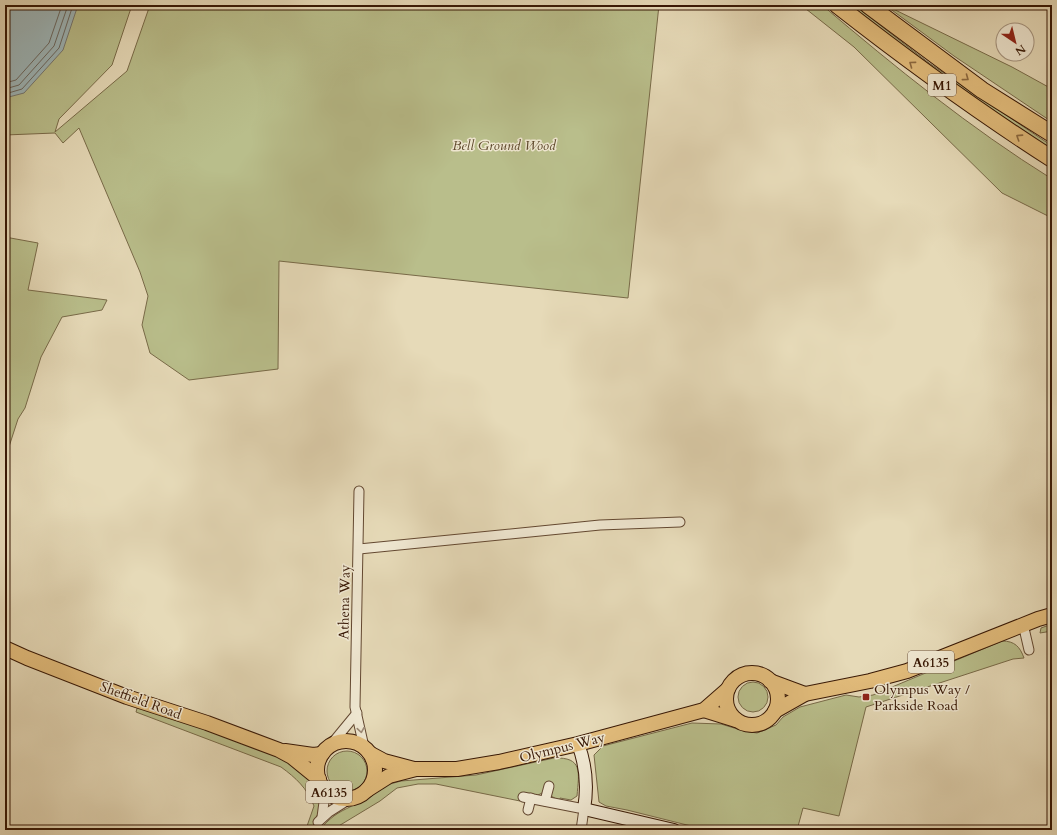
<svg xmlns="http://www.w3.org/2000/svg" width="1057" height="835" font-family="Cardo,serif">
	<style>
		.green { fill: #b9be8b; stroke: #786a48 }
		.water { fill: #9db7bb; stroke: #747772 }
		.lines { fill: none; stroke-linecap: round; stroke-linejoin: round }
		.shore { stroke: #6a6760; stroke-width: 1 }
		.street-casing { stroke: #634831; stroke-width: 11 }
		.secondary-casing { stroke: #371704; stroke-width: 14 }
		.primary-casing { stroke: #371704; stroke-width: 16 }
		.highway-casing { stroke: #371704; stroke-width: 18 }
		.street { stroke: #efe7d1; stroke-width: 9 }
		.secondary { stroke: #efe7d1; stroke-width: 12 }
		.primary { stroke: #e3bd7c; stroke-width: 14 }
		.highway { stroke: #e3bd7c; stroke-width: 16 }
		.oneway { stroke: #8d6a40 }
		.oneway2 { stroke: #9c8975 }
		.poi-dot { fill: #8f2418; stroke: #efe7d1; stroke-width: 1.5 }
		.labels { text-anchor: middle; stroke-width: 3; stroke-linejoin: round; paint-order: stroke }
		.shield { fill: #efe7d1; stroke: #6e5542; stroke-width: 1 }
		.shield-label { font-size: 13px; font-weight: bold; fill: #371704 }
		.park-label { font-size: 14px; font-style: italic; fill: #5e492c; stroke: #efe7d1 }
		.street-label { font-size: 14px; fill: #371704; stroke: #efe7d1 }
		.poi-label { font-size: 14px; fill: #371704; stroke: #efe7d1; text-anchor: start }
	</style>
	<rect width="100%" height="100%" fill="#e6dab8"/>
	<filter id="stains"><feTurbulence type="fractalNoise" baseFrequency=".005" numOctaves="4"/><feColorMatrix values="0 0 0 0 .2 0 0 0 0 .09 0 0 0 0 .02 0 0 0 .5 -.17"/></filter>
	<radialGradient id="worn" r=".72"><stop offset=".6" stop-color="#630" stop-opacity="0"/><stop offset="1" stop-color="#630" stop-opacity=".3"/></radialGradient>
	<g class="green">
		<path d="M5 5H132L112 65 59 119 55 132 127 71 150 5H659L628 298 279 261 278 369 189 380 150 353 142 325 148 296 140 272 79 128 63 143 55 133 5 135Z"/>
		<path d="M801 5H822C895 67 970 128 1052 179V218L1002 193 854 47Z"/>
		<path d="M849 5H854L929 63 1052 146V150L934 70Z"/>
		<path d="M885 5 1012 67 1052 89V122L954 56Z"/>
		<path d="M5 237 38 243 28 290 107 300 102 310 62 317 41 357 25 408 18 419 5 459Z"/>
		<path d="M1052 624V631L1040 633 1041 628Z"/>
		<path d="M1002 641C1015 641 1020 647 1024 658L1013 659 866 707 839 816 803 808 797 830H707L627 810 606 806 599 802 594 755 603 746 692 723 721 724 744 731 757 733 776 725 783 717 800 707 846 695 859 697 873 695Z"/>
		<circle cx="753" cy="697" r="15"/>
		<path d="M138 705 282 754 311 779 316 786 320 806 318 814 313 822 321 828C335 813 340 812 358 803 369 798 379 789 389 781L390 784 401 781 476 775 554 758C583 757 579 772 577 796L571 800 560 798V801L544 792 536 796 522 793 520 801 436 784H418L397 788 380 801 332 830H309L306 829 314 806C307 788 296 778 281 767L136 712Z"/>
		<circle cx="347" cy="771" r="20"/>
	</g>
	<path class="water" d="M5 5H78L63 50 24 93 5 98Z"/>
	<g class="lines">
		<g class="shore">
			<path d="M5 83 16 80 49 43 62 5"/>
			<path d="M5 89 19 85 54 46 68 5"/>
			<path d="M5 94 22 89 59 48 73 5"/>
		</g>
		<defs>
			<g id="street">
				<path d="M359 491 355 707 364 747"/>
				<path d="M359 549 600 525 680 522"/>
				<path d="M1023 624 1029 650"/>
				<path d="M329 747 357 713"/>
				<path d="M523 797 584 809 581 830"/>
				<path d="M545 801 549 786"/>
				<path d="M528 810 531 798"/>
				<path d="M322 817 324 802 323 786"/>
				<path d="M318 822 329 812 351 798"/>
			</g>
			<path id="secondary" d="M578 744C586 765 588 786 584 809L674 830"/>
			<g id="primary">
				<path d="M5 648 27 658 127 697 207 723 279 750 292 757 319 779"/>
				<circle cx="752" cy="699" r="26"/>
				<path d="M770 681 805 694"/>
				<path d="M704 710 736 720"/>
				<path d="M775 711 805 694 870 681 907 671 1038 619 1052 615"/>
				<circle cx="346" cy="770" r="29"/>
				<path d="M285 751 313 755 322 754"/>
				<path d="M371 754 384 761 414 769"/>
				<path d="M367 790 389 776 416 769H457L499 762 578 744 704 710 728 689"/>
			</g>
			<g id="highway">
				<path d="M837 5C906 59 977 111 1052 159"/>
				<path d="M868 5 982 90 1052 134"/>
			</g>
		</defs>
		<use href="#street" class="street-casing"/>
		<use href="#secondary" class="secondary-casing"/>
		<use href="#primary" class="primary-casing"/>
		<use href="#highway" class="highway-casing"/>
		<use href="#street" class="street"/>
		<use href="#secondary" class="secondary"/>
		<use href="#primary" class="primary"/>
		<use href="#highway" class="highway"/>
	</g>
	<defs><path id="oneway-chevron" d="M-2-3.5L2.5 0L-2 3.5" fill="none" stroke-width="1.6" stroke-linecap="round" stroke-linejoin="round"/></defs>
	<g class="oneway">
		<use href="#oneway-chevron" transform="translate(912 64) rotate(-144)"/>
		<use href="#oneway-chevron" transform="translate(966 78) rotate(36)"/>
		<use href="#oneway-chevron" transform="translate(1019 137) rotate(-147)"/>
	</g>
	<use class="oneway2" href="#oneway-chevron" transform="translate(361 730) rotate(81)"/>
	<rect class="poi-dot" x="862" y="693" width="8" height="8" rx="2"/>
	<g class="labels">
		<g class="shield">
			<rect x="928" y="74" width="28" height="22" rx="3"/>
			<rect x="908" y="651" width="46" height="22" rx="3"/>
			<rect x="306" y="781" width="46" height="22" rx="3"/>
		</g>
		<g class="shield-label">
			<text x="942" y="90">M1</text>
			<text x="931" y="667">A6135</text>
			<text x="329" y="797">A6135</text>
		</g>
		<g class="park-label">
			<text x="504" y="150">Bell Ground Wood</text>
		</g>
		<g class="street-label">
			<text transform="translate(344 602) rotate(-89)" y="5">Athena Way</text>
			<text transform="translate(141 700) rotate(20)" y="5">Sheffield Road</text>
			<text transform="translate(562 747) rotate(-14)" y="5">Olympus Way</text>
		</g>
		<g class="poi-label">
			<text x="874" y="694">Olympus Way /<tspan x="874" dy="16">Parkside Road</tspan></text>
		</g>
	</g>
	<rect width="1057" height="835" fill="none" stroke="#e6dab8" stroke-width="20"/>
	<rect x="6" y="6" width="1045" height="823" fill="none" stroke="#371704" stroke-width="2"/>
	<rect x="10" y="10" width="1037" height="815" fill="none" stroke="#371704"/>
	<g transform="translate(1015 42) rotate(145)"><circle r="19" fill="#efe7d1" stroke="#a5947f"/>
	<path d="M0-3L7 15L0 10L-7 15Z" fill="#8f2418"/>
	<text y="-6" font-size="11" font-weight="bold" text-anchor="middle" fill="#371704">N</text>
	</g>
	<rect width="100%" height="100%" filter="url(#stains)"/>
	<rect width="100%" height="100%" fill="url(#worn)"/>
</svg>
